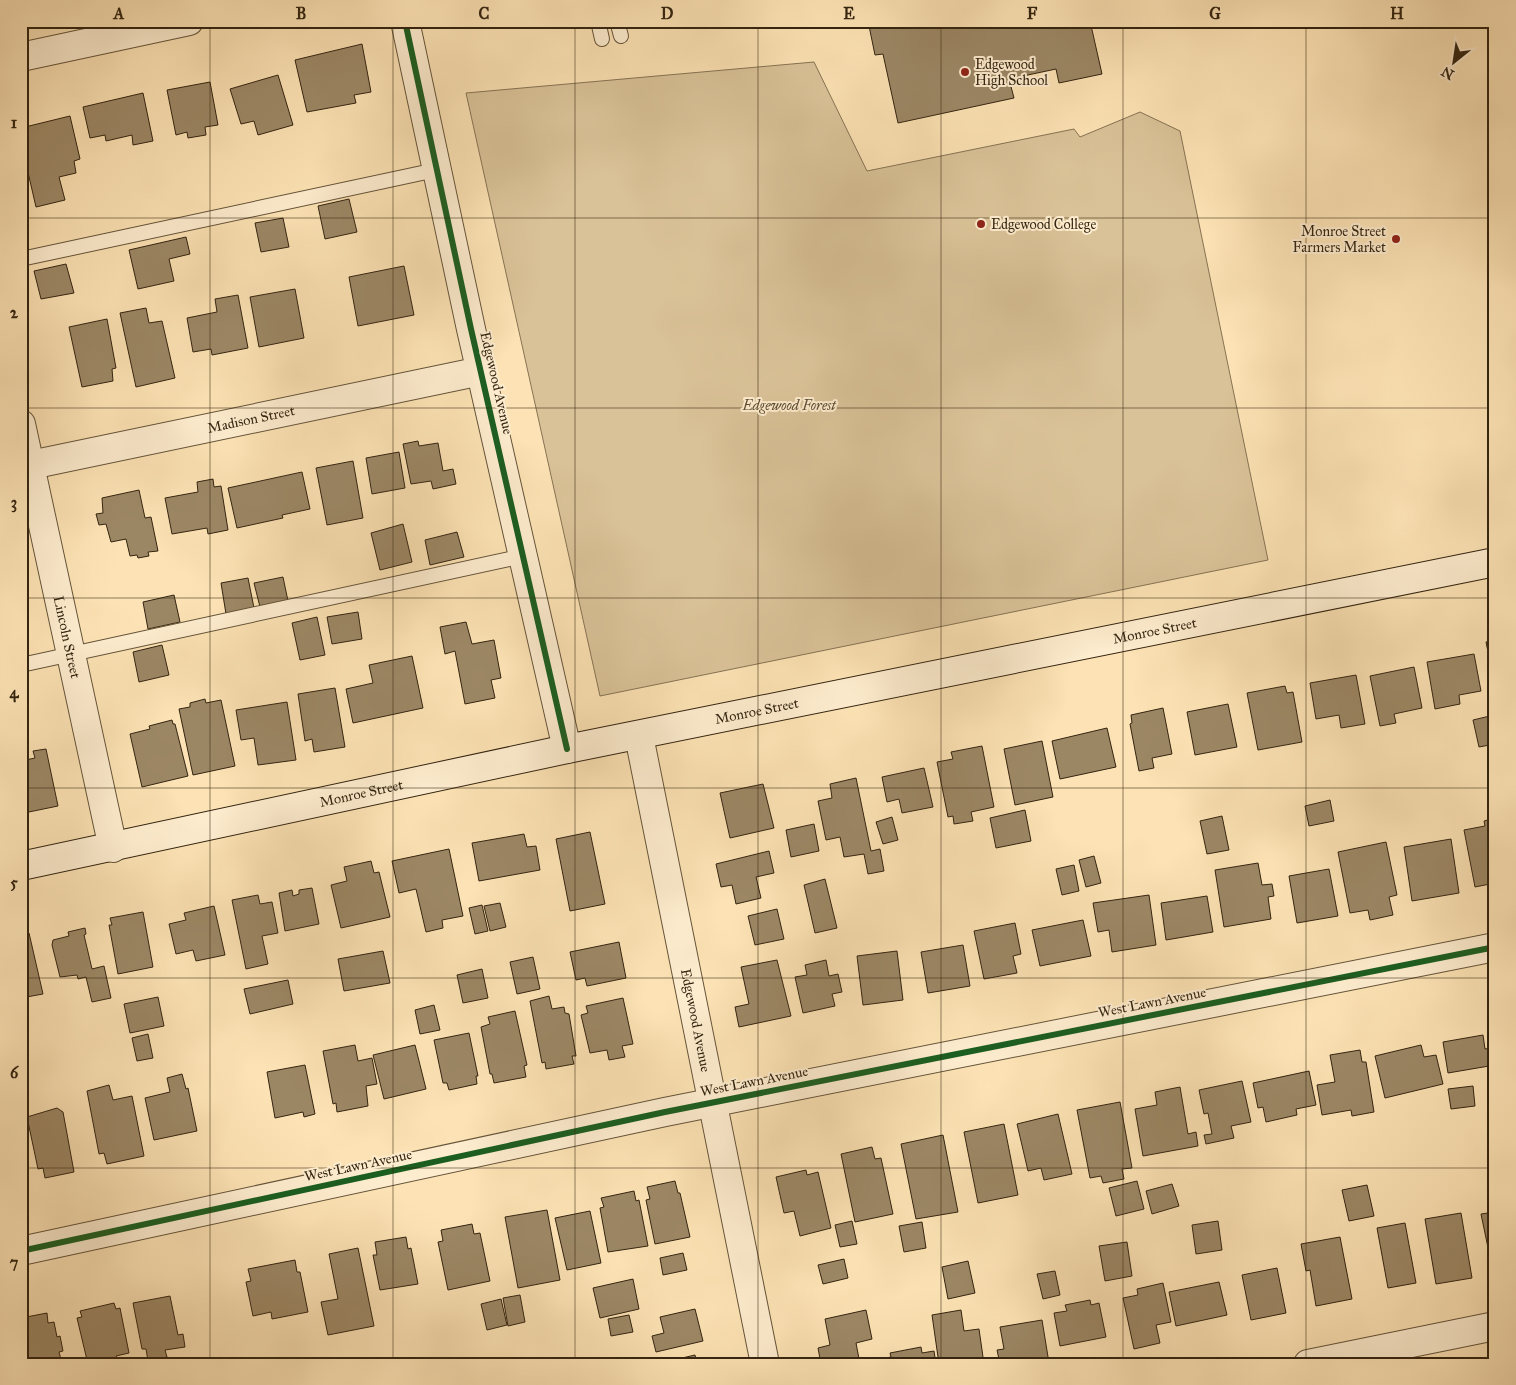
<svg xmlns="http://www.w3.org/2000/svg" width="1516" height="1385" font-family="'IM FELL Great Primer',serif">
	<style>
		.green { fill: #dac298; stroke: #867354 }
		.building { fill: #9c8765; stroke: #332410 }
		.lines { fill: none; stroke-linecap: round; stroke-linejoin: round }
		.service-casing { stroke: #655439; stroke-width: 16 }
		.minor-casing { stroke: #655439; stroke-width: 30 }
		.secondary-casing { stroke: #332410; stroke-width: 30 }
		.service { stroke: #fdecce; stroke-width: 14 }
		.minor { stroke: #fdecce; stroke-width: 28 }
		.secondary { stroke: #fdecce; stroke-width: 28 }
		.cycleway-casing { stroke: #fdecce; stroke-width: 9 }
		.cycleway { stroke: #1b5e20; stroke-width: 6 }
		.grid { fill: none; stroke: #332410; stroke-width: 1; stroke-opacity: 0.55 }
		.poi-dot { fill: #8f2418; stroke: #fdecce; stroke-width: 2 }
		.labels { text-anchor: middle; stroke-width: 4; stroke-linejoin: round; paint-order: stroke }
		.poi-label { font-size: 14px; fill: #332410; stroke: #fdecce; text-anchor: start }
		.street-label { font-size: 14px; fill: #332410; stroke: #fdecce }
		.park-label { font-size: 14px; font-style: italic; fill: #5d4c32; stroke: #fdecce }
		.neatline { fill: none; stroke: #332410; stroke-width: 2 }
		.grid-label { font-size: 16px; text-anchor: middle; font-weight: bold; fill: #332410 }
	</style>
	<rect width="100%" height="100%" fill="#fce2b4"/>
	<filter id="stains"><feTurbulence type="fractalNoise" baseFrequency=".004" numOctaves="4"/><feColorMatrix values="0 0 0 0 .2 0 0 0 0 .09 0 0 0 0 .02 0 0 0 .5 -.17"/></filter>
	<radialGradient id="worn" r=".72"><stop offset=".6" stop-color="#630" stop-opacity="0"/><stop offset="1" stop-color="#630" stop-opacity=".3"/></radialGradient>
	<path class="green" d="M814 62 867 171 1074 129 1080 137 1140 112 1180 131 1268 560 600 696 466 93Z"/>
	<g class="building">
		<path d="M868 21H1090L1102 74 1059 83 1056 69 1009 79 1014 98 898 123 883 54 875 55Z"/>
		<path d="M362 44 371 92 354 95 356 103 307 112 295 60Z"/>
		<path d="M278 75 293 125 258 135 254 121 241 124 230 89Z"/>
		<path d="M210 82 218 125 205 127 206 135 188 138 187 132 176 135 167 90Z"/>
		<path d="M143 93 153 141 133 145 132 135 106 141 105 135 90 138 83 107Z"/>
		<path d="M70 116 80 159 74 161 76 173 59 177 65 200 36 207 27 168 21 169V128Z"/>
		<path d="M349 199 357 232 325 239 318 206Z"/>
		<path d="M283 218 289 247 261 252 255 223Z"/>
		<path d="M186 237 190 254 169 259 174 281 138 289 129 250Z"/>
		<path d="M66 264 74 293 41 299 34 271Z"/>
		<path d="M404 266 414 315 358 326 349 277Z"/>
		<path d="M295 289 304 338 259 347 250 297Z"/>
		<path d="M238 295 248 348 212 355 211 349 193 352 187 318 217 312 215 299Z"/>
		<path d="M146 308 149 323 162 321 175 378 136 387 120 313Z"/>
		<path d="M107 319 116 368 112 369 113 381 82 387 69 327Z"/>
		<path d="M418 441 419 446 438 443 443 471 453 469 456 484 433 489 431 481 411 484 403 444Z"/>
		<path d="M399 452 405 488 372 494 366 458Z"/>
		<path d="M353 461 363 518 327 525 316 468Z"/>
		<path d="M302 472 310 509 282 515 283 518 237 528 228 488Z"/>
		<path d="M213 479 214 487 221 486 228 530 208 534 207 528 172 534 165 498 198 492 197 482Z"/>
		<path d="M139 490 145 518 151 517 158 551 148 552 149 556 138 558 137 555 130 556 126 539 111 542 106 524 99 525 96 514 103 513 102 498Z"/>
		<path d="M403 524 412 562 380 570 371 533Z"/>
		<path d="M457 532 464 557 430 565 425 540Z"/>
		<path d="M283 577 288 601 260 607 254 583Z"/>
		<path d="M248 578 254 608 226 614 221 583Z"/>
		<path d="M174 595 180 622 148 629 143 602Z"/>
		<path d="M358 612 362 639 332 644 327 617Z"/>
		<path d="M317 617 325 655 300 660 292 623Z"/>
		<path d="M466 622 472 644 494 640 501 678 491 680 495 698 465 704 455 651 445 654 440 627Z"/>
		<path d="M1495 640V687L1486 642Z"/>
		<path d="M162 645 169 675 139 682 133 652Z"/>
		<path d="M1474 654 1481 691 1459 695 1460 704 1435 709 1427 662Z"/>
		<path d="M412 656 423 708 353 723 346 689 373 683 369 665Z"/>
		<path d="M1414 667 1422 708 1394 714 1396 723 1380 726 1370 676Z"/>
		<path d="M1356 675 1365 724 1341 728 1339 715 1316 719 1310 683Z"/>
		<path d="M1285 686 1287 693 1293 692 1302 742 1258 750 1247 693Z"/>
		<path d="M335 688 345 747 314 752 312 739 305 741 298 694Z"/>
		<path d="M205 699 206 703 221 700 235 766 193 775 179 709 190 707V703Z"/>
		<path d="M287 702 296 760 258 765 254 738 241 740 236 710Z"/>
		<path d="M1228 704 1237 747 1195 755 1187 712Z"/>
		<path d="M1163 708 1172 754 1152 758 1154 768 1139 771 1130 724 1132 723 1131 715Z"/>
		<path d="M1494 715 1495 744 1479 747 1473 720Z"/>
		<path d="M172 720 173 724H175L188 776 142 787 130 734 150 729 149 726Z"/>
		<path d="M1107 728 1116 767 1060 779 1052 741Z"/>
		<path d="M1042 741 1053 797 1015 805 1004 749Z"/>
		<path d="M982 746 994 807 971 812 973 821 954 824 953 816 948 817 937 762 953 759 951 752Z"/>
		<path d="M46 749 58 806 24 813 21 797V761L35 758 33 751Z"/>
		<path d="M924 768 933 807 902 813 899 799 887 802 882 777Z"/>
		<path d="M856 778 871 851 880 849 884 871 868 874 864 854 844 857 840 837 826 840 818 801 832 798 830 784Z"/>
		<path d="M763 784 774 828 730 838 720 793Z"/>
		<path d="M1330 800 1334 821 1309 826 1305 806Z"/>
		<path d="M1025 810 1031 841 996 848 990 818Z"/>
		<path d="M1222 816 1229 850 1207 854 1200 821Z"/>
		<path d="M892 817 898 840 883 844 876 822Z"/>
		<path d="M1495 818V883L1475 887 1464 830 1485 826 1484 821Z"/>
		<path d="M814 824 819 851 791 857 786 830Z"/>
		<path d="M590 832 605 904 570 911 556 839Z"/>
		<path d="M524 834 527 847 536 846 540 870 479 881 472 843Z"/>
		<path d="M1451 839 1459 893 1412 901 1404 847Z"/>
		<path d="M1386 842 1397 895 1389 897 1393 915 1370 920 1368 910 1350 913 1338 852Z"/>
		<path d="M449 849 463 916 442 920 443 928 426 932 416 889 399 893 392 861Z"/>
		<path d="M769 851 774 873 756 877 761 898 736 904 732 885 721 887 716 864Z"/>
		<path d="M1094 856 1101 883 1086 887 1079 860Z"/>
		<path d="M371 861 374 873 379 872 390 917 341 928 331 885 347 881 344 867Z"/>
		<path d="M1258 863 1262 885 1272 884 1274 896 1268 897 1271 919 1224 927 1215 870Z"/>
		<path d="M1074 865 1079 891 1062 895 1056 869Z"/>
		<path d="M1329 869 1338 916 1297 923 1289 876Z"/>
		<path d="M825 879 837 928 815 933 804 885Z"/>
		<path d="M312 888 319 924 285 931 279 893 292 890 293 896 299 894V890Z"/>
		<path d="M258 895 260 904 272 902 278 933 262 936 268 964 246 969 232 900Z"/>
		<path d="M1149 895 1156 945 1112 952 1109 930 1098 932 1093 903Z"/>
		<path d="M1207 896 1213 932 1166 940 1161 903Z"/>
		<path d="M500 903 506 927 490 931 484 906Z"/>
		<path d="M482 905 488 931 475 934 469 908Z"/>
		<path d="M214 906 225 955 196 961 193 950 176 954 169 924 186 920 184 913Z"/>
		<path d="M777 909 784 939 755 945 748 916Z"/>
		<path d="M143 912 153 967 118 974 109 925H112L110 918Z"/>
		<path d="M1083 920 1091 956 1040 966 1032 930Z"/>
		<path d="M1015 923 1021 954 1013 956 1017 973 984 979 974 931Z"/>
		<path d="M85 928 86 934 84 935 92 969 104 966 111 998 92 1002 86 977 78 979 77 975 60 977 52 945 53 940 69 936 68 932Z"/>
		<path d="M29 933 43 994 21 998V934Z"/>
		<path d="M619 942 626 978 587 986 585 978 576 980 570 952Z"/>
		<path d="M963 945 970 986 928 993 921 952Z"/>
		<path d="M383 951 390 983 344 991 338 959Z"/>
		<path d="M897 951 903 1000 863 1005 857 956Z"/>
		<path d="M533 957 540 989 517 994 510 962Z"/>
		<path d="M777 960 791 1016 739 1027 735 1007 749 1004 741 967Z"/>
		<path d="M826 960 829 976 838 974 842 992 832 994 835 1006 803 1013 795 977 807 975 805 965Z"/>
		<path d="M482 969 488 998 463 1003 457 975Z"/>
		<path d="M288 980 293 1004 250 1014 244 989Z"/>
		<path d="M549 996 552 1009 564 1007 565 1013 569 1014 576 1056H572L574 1064 546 1069 545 1062 542 1063 530 1001Z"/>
		<path d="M158 997 164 1026 130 1033 124 1004Z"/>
		<path d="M623 998 633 1044 622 1046 625 1057 609 1060 607 1050 590 1053 581 1015 588 1013 586 1006Z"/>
		<path d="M434 1005 440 1030 420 1034 415 1010Z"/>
		<path d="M515 1011 527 1065 524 1066 526 1077 494 1083 492 1074H490L481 1027 490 1024 488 1017Z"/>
		<path d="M469 1033 478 1076H476L477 1084 449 1090 447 1083H443L434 1040Z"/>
		<path d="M148 1034 153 1058 137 1061 132 1038Z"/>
		<path d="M1483 1035 1485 1049 1492 1048 1495 1065 1448 1073 1443 1042Z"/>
		<path d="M355 1045 358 1061 372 1058 377 1084 366 1086 368 1106 337 1112 336 1103 333 1104 323 1051Z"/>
		<path d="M415 1045 426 1089 384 1099 373 1055Z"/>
		<path d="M1421 1045 1424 1057 1436 1055 1443 1084 1385 1098 1375 1056Z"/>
		<path d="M1360 1050 1362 1062H1366L1374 1112 1352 1116 1351 1110 1322 1115 1317 1085 1335 1082 1330 1055Z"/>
		<path d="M305 1065 315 1114 304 1117 303 1112 275 1118 267 1072Z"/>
		<path d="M1309 1071 1316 1105 1296 1109 1297 1115 1266 1122 1263 1107 1258 1108 1253 1083Z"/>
		<path d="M182 1074 186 1089 188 1088 197 1131 154 1140 145 1098 170 1092 167 1078Z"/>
		<path d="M1242 1081 1251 1122 1231 1126 1234 1138 1206 1144 1204 1135 1212 1134 1208 1113 1204 1114 1199 1090Z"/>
		<path d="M109 1085 113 1100 132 1096 144 1156 107 1164 104 1153 99 1154 87 1091Z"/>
		<path d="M1473 1086 1475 1106 1451 1109 1448 1089Z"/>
		<path d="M1180 1087 1188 1134 1196 1132 1198 1146 1143 1156 1135 1109 1157 1105 1155 1092Z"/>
		<path d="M1120 1102 1132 1168 1122 1169 1124 1179 1103 1183 1101 1176 1090 1178 1077 1110Z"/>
		<path d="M57 1108 63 1112 74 1172 45 1178 43 1168 38 1169 27 1117Z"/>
		<path d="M1058 1114 1072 1174 1044 1180 1041 1168 1028 1171 1017 1124Z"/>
		<path d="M1004 1124 1018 1195 978 1203 964 1132Z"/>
		<path d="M943 1135 958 1212 916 1219 901 1144Z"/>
		<path d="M872 1147 875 1159 881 1158 893 1214 855 1222 841 1154Z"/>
		<path d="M806 1170 807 1175 818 1172 831 1228 800 1236 794 1211 784 1213 776 1177Z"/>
		<path d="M675 1181 678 1193H680L690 1237 655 1244 646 1200 650 1199 647 1187Z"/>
		<path d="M1137 1181 1144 1209 1116 1216 1109 1188Z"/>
		<path d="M1172 1184 1179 1206 1152 1214 1146 1191Z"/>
		<path d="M1367 1185 1374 1216 1349 1221 1342 1190Z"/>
		<path d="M634 1191 636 1201 639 1200 648 1246 608 1252 600 1208 604 1207 601 1198Z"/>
		<path d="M547 1210 560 1280 518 1288 505 1217Z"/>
		<path d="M590 1211 601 1263 567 1270 555 1218Z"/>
		<path d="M1495 1212V1262H1491L1481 1214Z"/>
		<path d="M1461 1213 1472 1278 1436 1284 1425 1219Z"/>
		<path d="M852 1221 857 1244 840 1247 835 1225Z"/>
		<path d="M1218 1221 1222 1250 1196 1254 1192 1225Z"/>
		<path d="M922 1222 926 1248 904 1252 899 1226Z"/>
		<path d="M1405 1223 1416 1283 1388 1288 1377 1228Z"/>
		<path d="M472 1224 474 1234 480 1233 490 1281 448 1290 438 1242 443 1241 441 1230Z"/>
		<path d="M406 1237 408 1249 411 1248 418 1284 380 1290 373 1255H377L375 1242Z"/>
		<path d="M1340 1237 1352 1299 1316 1306 1310 1270 1306 1271 1301 1244Z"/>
		<path d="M1127 1242 1132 1276 1105 1281 1099 1246Z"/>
		<path d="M358 1248 374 1326 328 1335 321 1302 338 1299 329 1254Z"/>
		<path d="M683 1253 687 1270 663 1275 660 1258Z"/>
		<path d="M844 1259 848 1278 823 1284 818 1265Z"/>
		<path d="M295 1260 297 1272H300L308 1312 272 1319 271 1312 253 1316 246 1282 251 1281 248 1269Z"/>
		<path d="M968 1261 975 1293 948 1299 942 1267Z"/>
		<path d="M1277 1268 1286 1313 1251 1320 1242 1275Z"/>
		<path d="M1055 1271 1060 1295 1043 1299 1037 1274Z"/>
		<path d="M633 1279 639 1309 600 1318 593 1288Z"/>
		<path d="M1219 1282 1227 1315 1176 1326 1169 1292Z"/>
		<path d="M1163 1283 1171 1322 1156 1325 1160 1343 1134 1349 1123 1298 1138 1295 1137 1289Z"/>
		<path d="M520 1295 525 1322 508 1326 503 1298Z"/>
		<path d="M170 1296 178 1335 183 1334 185 1347 165 1350 167 1357 148 1361 146 1349H142L133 1303Z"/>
		<path d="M501 1299 507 1325 487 1330 481 1304Z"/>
		<path d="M1090 1300 1091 1305 1099 1303 1106 1337 1060 1346 1054 1313 1067 1311 1065 1305Z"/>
		<path d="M114 1303 116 1309 120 1308 129 1353 116 1356 120 1364H83L82 1361 87 1360 77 1318 82 1317 80 1311Z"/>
		<path d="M695 1309 703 1341 656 1352 652 1336 664 1333 660 1317Z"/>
		<path d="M866 1310 872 1339 856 1343 860 1364H821L818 1348 830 1345 825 1319Z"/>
		<path d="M961 1310 964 1331 979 1329 984 1364H939L932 1315Z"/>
		<path d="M47 1313 48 1323 54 1322 57 1337 60 1336 63 1351 59 1352 62 1363 21 1364V1318Z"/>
		<path d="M629 1315 633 1332 611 1336 608 1319Z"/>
		<path d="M1042 1320 1049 1363 1000 1364 997 1350 1004 1349 1000 1327Z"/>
		<path d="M921 1347 922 1353 934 1351 936 1364H870L869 1361 891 1357 890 1353Z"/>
		<path d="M695 1355 697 1364 665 1362Z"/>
	</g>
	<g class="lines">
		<defs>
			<g id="service">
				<path d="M598 21 602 39"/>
				<path d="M617 21 621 36"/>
				<path d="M21 259 436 170"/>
				<path d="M21 665 523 556"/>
			</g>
			<g id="minor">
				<path d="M405 21 471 329 567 749"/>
				<path d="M21 57 189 21"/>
				<path id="s1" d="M21 424 113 848"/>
				<path id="s2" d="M21 467 481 371"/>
				<path id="s3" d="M639 736 765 1364"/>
				<path d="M21 1251 665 1112 1495 947"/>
				<path d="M1308 1364 1495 1326"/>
			</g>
			<g id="secondary">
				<path id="s4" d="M21 866 567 749 1495 562"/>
			</g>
		</defs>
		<use href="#service" class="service-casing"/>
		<use href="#minor" class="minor-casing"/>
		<use href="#secondary" class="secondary-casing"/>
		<use href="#service" class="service"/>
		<use href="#minor" class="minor"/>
		<use href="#secondary" class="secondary"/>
		<defs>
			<g id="cycleway">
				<path d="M405 21 471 329 567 749"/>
				<path d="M21 1251 665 1112 1495 947"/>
			</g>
		</defs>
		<use href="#cycleway" class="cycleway-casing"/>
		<use href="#cycleway" class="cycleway"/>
	</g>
	<path class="grid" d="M210 21V1364M393 21V1364M575 21V1364M758 21V1364M941 21V1364M1123 21V1364M1306 21V1364M21 218H1495M21 408H1495M21 598H1495M21 788H1495M21 978H1495M21 1168H1495"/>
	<g class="poi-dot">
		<circle cx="965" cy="72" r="5"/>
		<circle cx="981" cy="224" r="5"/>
		<circle cx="1396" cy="239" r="5"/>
	</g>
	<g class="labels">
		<g class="poi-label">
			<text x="975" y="69">Edgewood<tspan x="975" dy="16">High School</tspan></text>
			<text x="991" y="229">Edgewood College</text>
			<text x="1386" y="236" text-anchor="end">Monroe Street<tspan x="1386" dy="16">Farmers Market</tspan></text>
		</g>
		<g class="street-label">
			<text transform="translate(497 383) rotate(77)" y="5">Edgewood Avenue</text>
			<text dy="5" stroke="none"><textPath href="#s2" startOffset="235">Madison Street</textPath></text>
			<text dy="5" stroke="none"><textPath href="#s4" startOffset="1158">Monroe Street</textPath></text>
			<text dy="5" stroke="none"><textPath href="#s1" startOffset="218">Lincoln Street</textPath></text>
			<text dy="5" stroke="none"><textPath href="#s4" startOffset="752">Monroe Street</textPath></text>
			<text dy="5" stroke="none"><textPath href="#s4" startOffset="348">Monroe Street</textPath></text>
			<text transform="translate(1152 1002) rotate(-11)" y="5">West Lawn Avenue</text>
			<text dy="5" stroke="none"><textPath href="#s3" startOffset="290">Edgewood Avenue</textPath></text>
			<text transform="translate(754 1081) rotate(-11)" y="5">West Lawn Avenue</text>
			<text transform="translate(358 1165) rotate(-12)" y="5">West Lawn Avenue</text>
		</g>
		<g class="park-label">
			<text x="789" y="410">Edgewood Forest</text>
		</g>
	</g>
	<rect width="1516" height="1385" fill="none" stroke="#fce2b4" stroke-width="55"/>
	<g transform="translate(1454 62) rotate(210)" stroke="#fdecce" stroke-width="4" paint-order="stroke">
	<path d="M0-4L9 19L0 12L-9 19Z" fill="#332410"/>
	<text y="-8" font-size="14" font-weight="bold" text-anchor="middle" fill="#332410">N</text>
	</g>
	<rect x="28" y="28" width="1460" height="1330" class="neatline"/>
	<g class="grid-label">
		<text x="119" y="19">A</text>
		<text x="301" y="19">B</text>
		<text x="484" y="19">C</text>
		<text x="667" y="19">D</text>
		<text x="849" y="19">E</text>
		<text x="1032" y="19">F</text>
		<text x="1215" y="19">G</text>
		<text x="1397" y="19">H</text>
		<text x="14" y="128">1</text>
		<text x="14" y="318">2</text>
		<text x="14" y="508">3</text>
		<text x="14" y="698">4</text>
		<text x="14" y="888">5</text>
		<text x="14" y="1078">6</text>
		<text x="14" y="1268">7</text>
	</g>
	<rect width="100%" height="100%" filter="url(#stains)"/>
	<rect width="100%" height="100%" fill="url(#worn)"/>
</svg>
